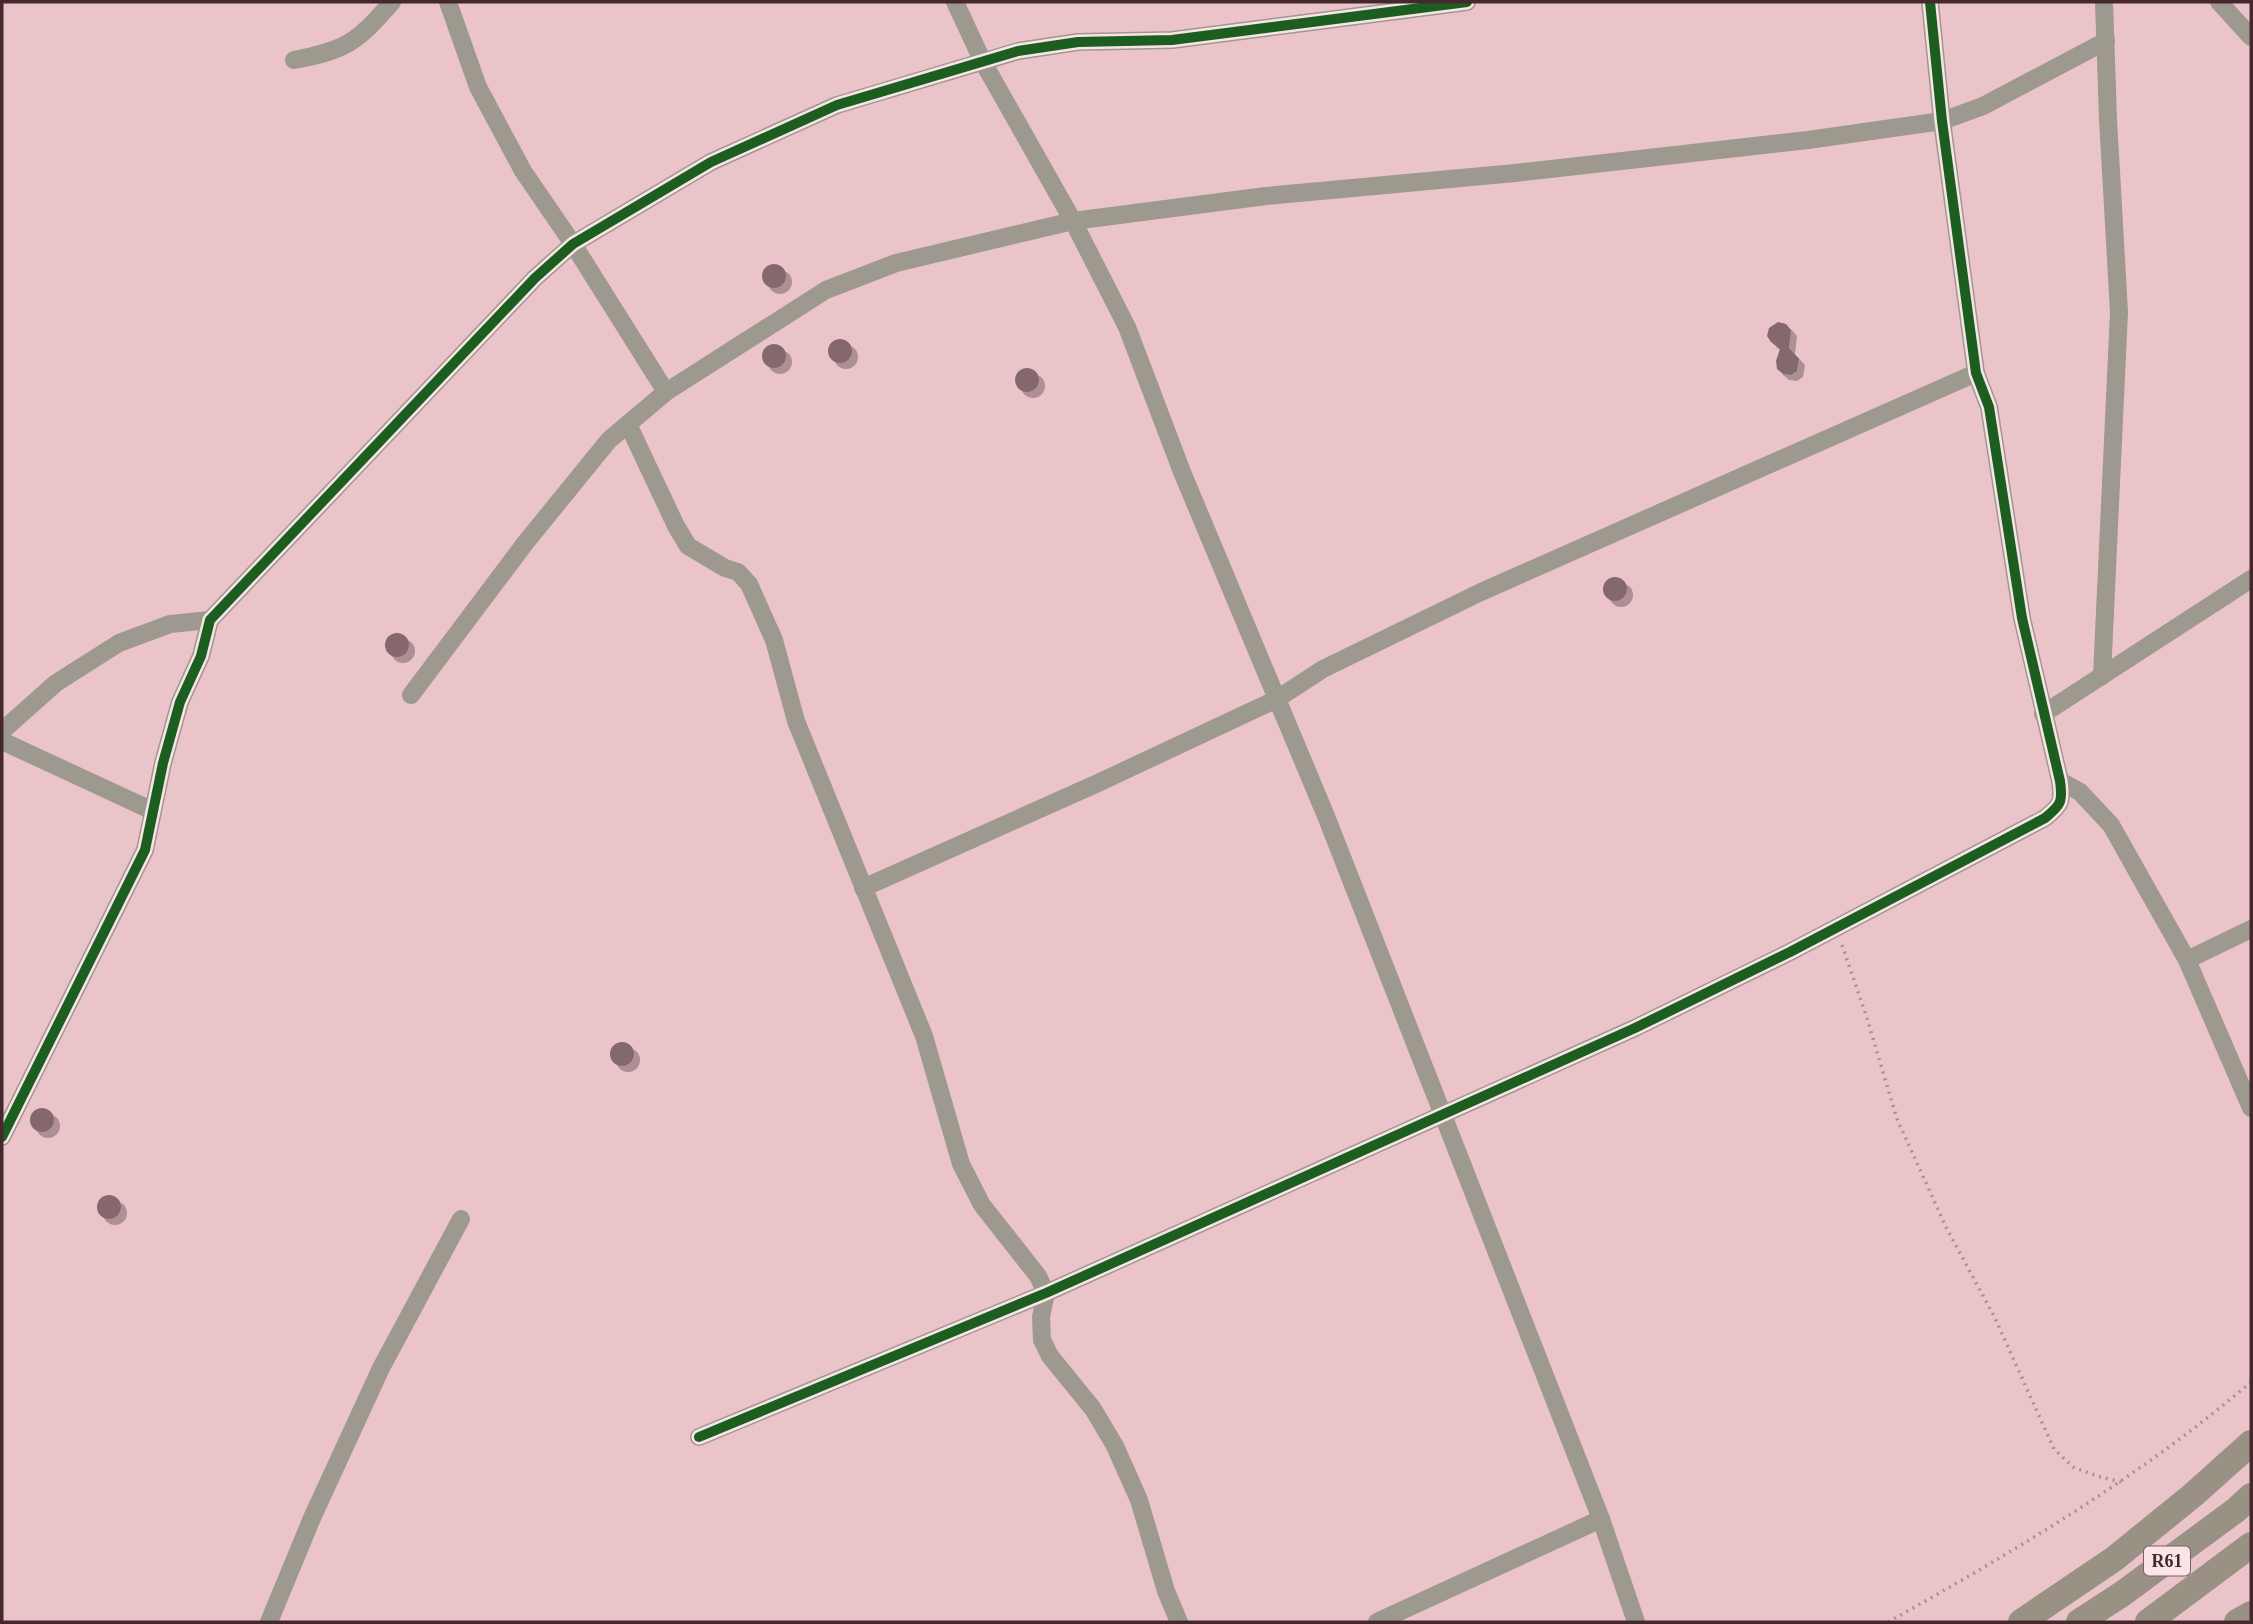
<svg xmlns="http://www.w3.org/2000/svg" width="2253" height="1624" font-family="'Times New Roman',serif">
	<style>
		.building { fill: #84676d; filter: url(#shadow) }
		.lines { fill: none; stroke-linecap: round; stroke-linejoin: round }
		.path { stroke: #a0948f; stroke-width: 3.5; stroke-dasharray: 2 5; stroke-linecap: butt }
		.minor { stroke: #9d998e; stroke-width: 18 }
		.primary { stroke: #9a9185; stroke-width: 26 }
		.cycleway-casing { stroke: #fbe4e7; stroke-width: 15 }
		.cycleway { stroke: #1b5e20; stroke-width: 10 }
		.labels { text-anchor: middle; stroke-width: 7; stroke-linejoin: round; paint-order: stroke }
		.shield { fill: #fbe4e7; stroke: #7b6065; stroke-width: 2 }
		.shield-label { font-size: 18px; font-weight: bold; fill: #44282d }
	</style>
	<defs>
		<filter id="shadow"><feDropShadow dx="6" dy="6" stdDeviation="0" flood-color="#0004"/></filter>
	</defs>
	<rect width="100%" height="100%" fill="#ebc4ca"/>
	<g class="building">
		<circle cx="774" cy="276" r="12"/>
		<path d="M1778 322 1786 324 1791 330 1789 348 1799 359 1797 371 1791 375 1783 374 1777 369 1776 361 1780 349 1771 342 1767 336 1769 328Z"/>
		<circle cx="840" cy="351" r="12"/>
		<circle cx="774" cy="356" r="12"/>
		<circle cx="1027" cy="380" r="12"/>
		<circle cx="1615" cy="589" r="12"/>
		<circle cx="397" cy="645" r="12"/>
		<circle cx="622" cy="1054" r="12"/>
		<circle cx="42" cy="1120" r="12"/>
		<circle cx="109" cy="1207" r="12"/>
	</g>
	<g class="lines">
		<g class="path">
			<path d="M1842 945 1866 1015 1897 1119 1946 1227 1995 1318 2054 1449 2073 1467 2097 1476 2121 1482"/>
			<path d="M1888 1622C2015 1551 2140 1477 2251 1382"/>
		</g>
		<g class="minor">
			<path d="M448 2 478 87 523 171 573 244 666 392"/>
			<path d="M955 2 983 62 1073 221 1127 327 1182 472 1326 816 1601 1519 1636 1622"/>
			<path d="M2219 2 2251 37"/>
			<path d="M294 60C347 50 357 42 392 2"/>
			<path d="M628 424 676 526 688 546 725 568 738 572 749 584 774 640 796 721 924 1036 961 1164 982 1205 1038 1276 1046 1293 1041 1317 1042 1340 1050 1356 1093 1409 1115 1446 1139 1500 1166 1591 1179 1622"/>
			<path d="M2102 676 2119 312 2108 119 2104 2"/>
			<path d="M411 695 526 542 609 440 666 392 826 290 896 263 1073 221 1266 196 1515 173 1808 140 1942 121 1983 106 2106 41"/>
			<path d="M2043 714 2251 579"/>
			<path d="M2 731 56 683 119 643 170 624 210 620"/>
			<path d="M2 741 153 811"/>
			<path d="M2060 781 2080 792 2111 825 2187 960 2251 1108"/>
			<path d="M863 888 1098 783 1277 699 1323 669 1481 592 1976 373"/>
			<path d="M2187 960 2251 929"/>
			<path d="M2 1137 145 850 163 763 180 702 201 656 210 620 535 278 573 244 711 162 837 105 1018 51 1078 42 1172 40 1467 2"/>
			<path d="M699 1437 1046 1293 1635 1028 1790 952 2045 818C2061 805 2063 802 2060 781L2022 618 1989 407 1976 373 1942 121 1930 2"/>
			<path d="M269 1622 312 1518 381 1368 461 1219"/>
			<path d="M1377 1622 1601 1519"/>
		</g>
		<g class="primary">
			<path d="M2021 1622 2114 1559 2193 1495 2251 1443"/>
			<path d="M2079 1622 2122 1594 2236 1510 2251 1496"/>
			<path d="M2148 1622 2251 1545"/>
			<path d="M2237 1622 2251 1614"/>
		</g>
		<defs>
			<g id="cycleway">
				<path d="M2 1137 145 850 163 763 180 702 201 656 210 620 535 278 573 244 711 162 837 105 1018 51 1078 42 1172 40 1467 2"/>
				<path d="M699 1437 1046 1293 1635 1028 1790 952 2045 818C2061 805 2063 802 2060 781L2022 618 1989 407 1976 373 1942 121 1930 2"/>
			</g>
		</defs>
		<use href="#cycleway" class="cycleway-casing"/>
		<use href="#cycleway" class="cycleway"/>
	</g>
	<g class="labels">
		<rect class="shield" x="2144" y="1546.5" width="46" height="29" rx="5"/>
		<g class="shield-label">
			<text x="2167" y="1567">R61</text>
		</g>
	</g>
	<rect width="2253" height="1624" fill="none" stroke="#44282d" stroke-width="7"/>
</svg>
